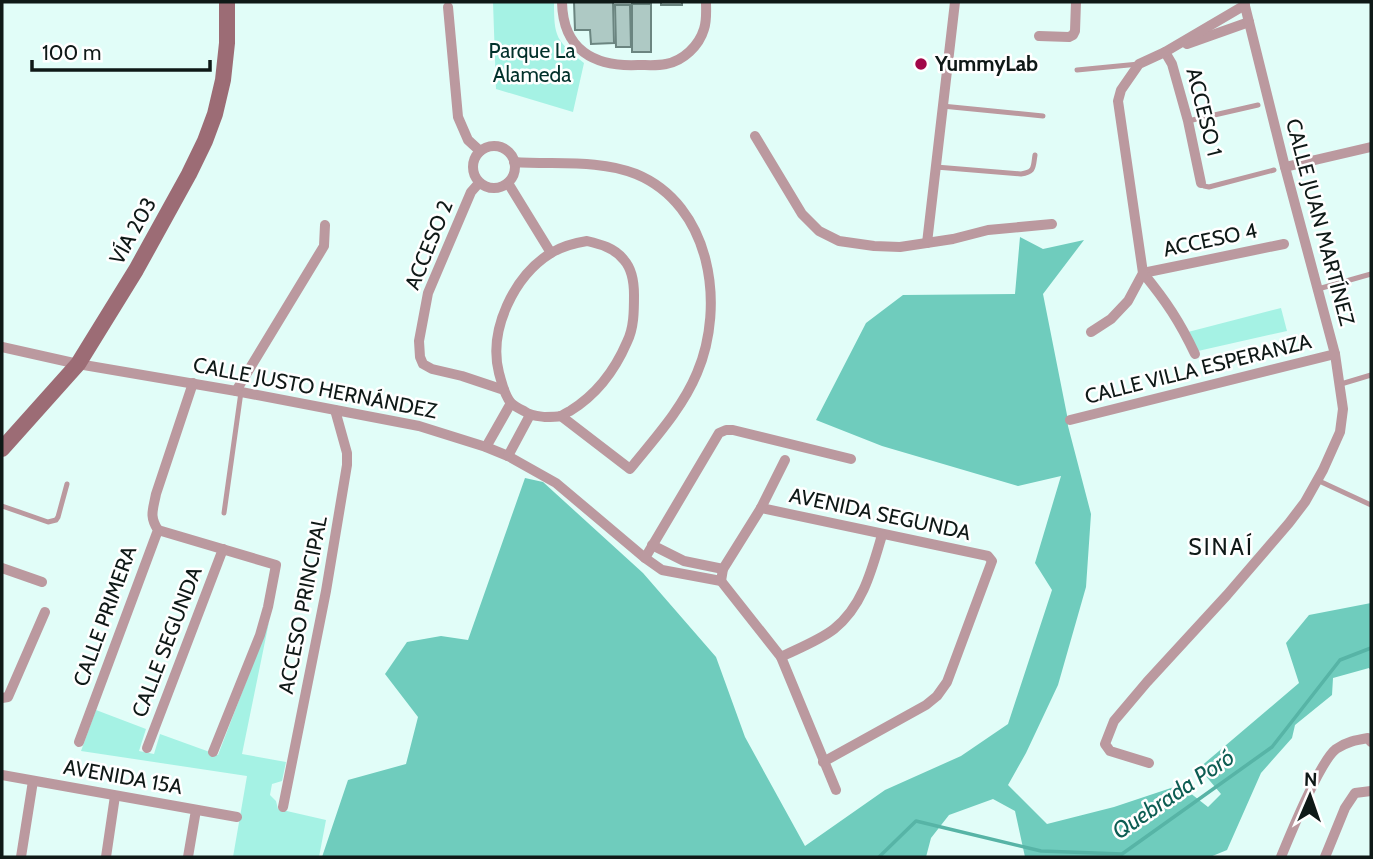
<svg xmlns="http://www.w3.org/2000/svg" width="1373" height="859" font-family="Cabin,sans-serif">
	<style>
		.green { fill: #a5f2e4 }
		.forest { fill: #6fccbd }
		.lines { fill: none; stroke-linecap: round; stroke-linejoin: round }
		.stream { stroke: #57b4a6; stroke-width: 3.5 }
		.building { fill: #aec9c4; stroke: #6b8580; stroke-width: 2 }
		.lane { stroke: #bb999f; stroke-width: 5 }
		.street { stroke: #bb999f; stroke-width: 10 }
		.secondary { stroke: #9c6c75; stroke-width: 16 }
		.poi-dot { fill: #a10748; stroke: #fff; stroke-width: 2.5 }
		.labels { text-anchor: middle; stroke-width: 5; stroke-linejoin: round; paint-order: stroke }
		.park-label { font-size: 21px; fill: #02312b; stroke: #fff }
		.poi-label { font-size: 21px; font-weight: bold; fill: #0f1917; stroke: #fff; text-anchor: start }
		.street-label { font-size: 21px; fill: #0f1917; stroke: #fff }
		.neighbourhood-label { font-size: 23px; letter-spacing: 2px; fill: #0f1917; stroke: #fff }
		.water-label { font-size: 23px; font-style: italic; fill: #0d5d53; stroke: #fff }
	</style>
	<rect width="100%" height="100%" fill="#e1fdf8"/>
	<g class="green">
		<path d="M493 2H554C554 38 556 40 584 63L573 112 496 89Z"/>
		<path d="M1281 308 1287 331 1198 351 1188 332Z"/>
		<path d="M269 622 242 754 286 762 282 781 272 784 270 795 276 801 278 809 326 820 319 857H233L247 776 81 751 96 710 146 729 139 751 154 754 160 734 218 755Z"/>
	</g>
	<path class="forest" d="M1020 237 1043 249 1084 240 1043 294 1067 415 1068 426 1091 514 1086 587 1058 685 1026 753 1008 785 1047 824 1114 807 1180 785 1208 807 1221 794 1199 768 1299 683 1286 643 1309 615 1371 603V671L1369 668 1333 678 1332 695 1295 725 1292 738 1261 773 1227 850 1210 857H1025L1015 811 993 799 949 815 931 838 926 857H322L348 780 406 764 418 717 385 674 407 642 441 636 468 640 525 478 543 482 643 573 716 657 745 737 805 846 885 790 961 756 1008 724 1052 590 1035 563 1061 476 1018 486 882 446 816 420 866 323 903 295 1015 294Z"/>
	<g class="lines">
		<path class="stream" d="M879 857 916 821 1041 851 1122 854 1272 747 1340 660 1371 648"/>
	</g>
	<g class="building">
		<path d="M574 2H613L614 43 591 44 590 30H575Z"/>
		<rect x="661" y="2" width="21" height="3"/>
		<rect x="632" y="4" width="19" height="48"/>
		<path d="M615 5H630L631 47H616Z"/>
	</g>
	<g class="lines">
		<g class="lane">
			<path d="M1077 70 1139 64"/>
			<path d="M942 106 1043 116"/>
			<path d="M1188 121 1258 105"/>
			<path d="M936 167 1021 174C1035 172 1033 167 1035 155"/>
			<path d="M1201 183 1204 186 1209 187 1274 170"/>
			<path d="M1318 289 1371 274"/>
			<path d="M1341 384 1371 375"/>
			<path d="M1317 480 1371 505"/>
			<path d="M2 506 48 522 56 520 58 517 67 484"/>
			<path d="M224 513 241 392"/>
		</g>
		<g class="street">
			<path d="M562 2C563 50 594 67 638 65 647 65 657 66 666 64 683 61 699 46 704 29 707 20 706 11 706 2"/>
			<path d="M448 7 458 117 468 140 480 151"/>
			<path d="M1039 36 1069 37 1073 35 1075 31 1076 2"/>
			<path d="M1187 44 1249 22"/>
			<path d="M1165 52 1172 64 1188 121 1201 183"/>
			<path d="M755 136 802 214 819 231 839 241 874 246 900 247 953 239 988 230 1052 224"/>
			<circle cx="494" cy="167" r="21"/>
			<path d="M514 162C555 165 598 159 636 174 711 205 726 305 697 373 682 409 654 439 630 469L561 416"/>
			<path d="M1285 167 1371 147"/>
			<path d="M479 183 471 192 428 293 419 341 420 357 423 364 432 369 462 376 504 390"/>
			<path d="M508 183 551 253"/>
			<path d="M587 241C600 244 615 248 624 260 632 269 634 283 634 295 634 311 634 328 627 342 615 370 596 395 570 411 567 412 564 415 561 416 556 417 549 417 545 417 537 416 531 416 524 411 520 409 514 406 511 403 504 395 502 383 499 373 488 330 514 276 551 253 563 246 574 243 587 241Z"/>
			<path d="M927 243 955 2"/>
			<path d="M1143 273 1284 244"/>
			<path d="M1143 273C1166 301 1180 322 1195 354"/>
			<path d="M1091 332 1111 319 1128 301 1143 273 1118 101 1121 90 1139 64 1165 52 1245 5"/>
			<path d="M2 347 78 364 236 391 419 426 486 447 508 456 556 483 645 558 662 570 721 581 781 657 836 790"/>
			<path d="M236 391 324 246 325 225"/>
			<path d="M1070 420 1335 354"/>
			<path d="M486 447 511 403"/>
			<path d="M508 456 530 415"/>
			<path d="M761 508 988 556 992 561 947 682 937 696 926 705 823 762"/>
			<path d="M158 530 276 565 268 607 260 635 213 752"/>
			<path d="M652 545 684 561 723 569"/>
			<path d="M645 558 719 433 726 430H733L851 459"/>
			<path d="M2 568 42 582"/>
			<path d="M721 581 723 569 761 508 785 460"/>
			<path d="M781 657C797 649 820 640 834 629 863 606 872 569 882 535"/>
			<path d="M2 698 8 697 45 612"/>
			<path d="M79 742 158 530C149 516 153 510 156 494L193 383"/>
			<path d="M147 748 223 549"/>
			<path d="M1149 763 1110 751 1105 744 1114 721 1147 682 1227 595 1289 523 1305 502 1323 470 1340 432 1343 409 1335 354 1285 167 1244 2"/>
			<path d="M2 775 237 817"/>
			<path d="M283 807 326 591 347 465V453L335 410"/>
			<path d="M21 857 33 781"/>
			<path d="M106 857 115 796"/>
			<path d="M188 857 196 810"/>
			<path d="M1281 857C1290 835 1320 761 1336 749 1346 742 1356 740 1368 738L1371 742"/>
			<path d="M1325 857 1345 808 1355 793 1371 791"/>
		</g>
		<path class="secondary" d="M2 449 78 364 136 270 189 174 205 141 215 114 223 80 227 43V2"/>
	</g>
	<circle class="poi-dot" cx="921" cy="64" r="7"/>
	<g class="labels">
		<g class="park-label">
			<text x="532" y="58">Parque La<tspan x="532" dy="24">Alameda</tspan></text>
		</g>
		<g class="poi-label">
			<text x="935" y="71">YummyLab</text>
		</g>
		<g class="street-label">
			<text transform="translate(1204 112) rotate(76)" y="7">ACCESO 1</text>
			<text transform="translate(1320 222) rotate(75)" y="7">CALLE JUAN MARTÍNEZ</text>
			<text transform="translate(133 231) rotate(-61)" y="7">VÍA 203</text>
			<text transform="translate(1210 240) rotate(-12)" y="7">ACCESO 4</text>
			<text transform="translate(429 245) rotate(-68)" y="7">ACCESO 2</text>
			<text transform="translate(1198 369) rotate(-14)" y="7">CALLE VILLA ESPERANZA</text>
			<text transform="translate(315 388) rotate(11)" y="7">CALLE JUSTO HERNÁNDEZ</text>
			<text transform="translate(880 514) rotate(12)" y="7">AVENIDA SEGUNDA</text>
			<text transform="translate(303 605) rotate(-79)" y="7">ACCESO PRINCIPAL</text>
			<text transform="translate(105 616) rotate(-70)" y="7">CALLE PRIMERA</text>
			<text transform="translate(167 642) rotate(-69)" y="7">CALLE SEGUNDA</text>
			<text transform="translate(123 777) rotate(10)" y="7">AVENIDA 15A</text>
		</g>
		<g class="neighbourhood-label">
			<text x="1221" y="555">SINAÍ</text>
		</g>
		<g class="water-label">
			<text transform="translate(1173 794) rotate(-34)" y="8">Quebrada Poró</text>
		</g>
	</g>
	<rect width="1373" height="859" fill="none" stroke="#0f1917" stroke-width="7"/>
	<g transform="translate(1310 796) rotate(2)" stroke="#ffffff" stroke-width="5" paint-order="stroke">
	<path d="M0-5L12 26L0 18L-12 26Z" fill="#0f1917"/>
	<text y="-10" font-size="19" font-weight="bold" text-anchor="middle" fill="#0f1917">N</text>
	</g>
	<path d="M32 60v10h178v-10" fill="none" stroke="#0f1917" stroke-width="3.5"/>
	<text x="42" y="60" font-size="21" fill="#0f1917" stroke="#ffffff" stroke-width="5" paint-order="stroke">100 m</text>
</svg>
